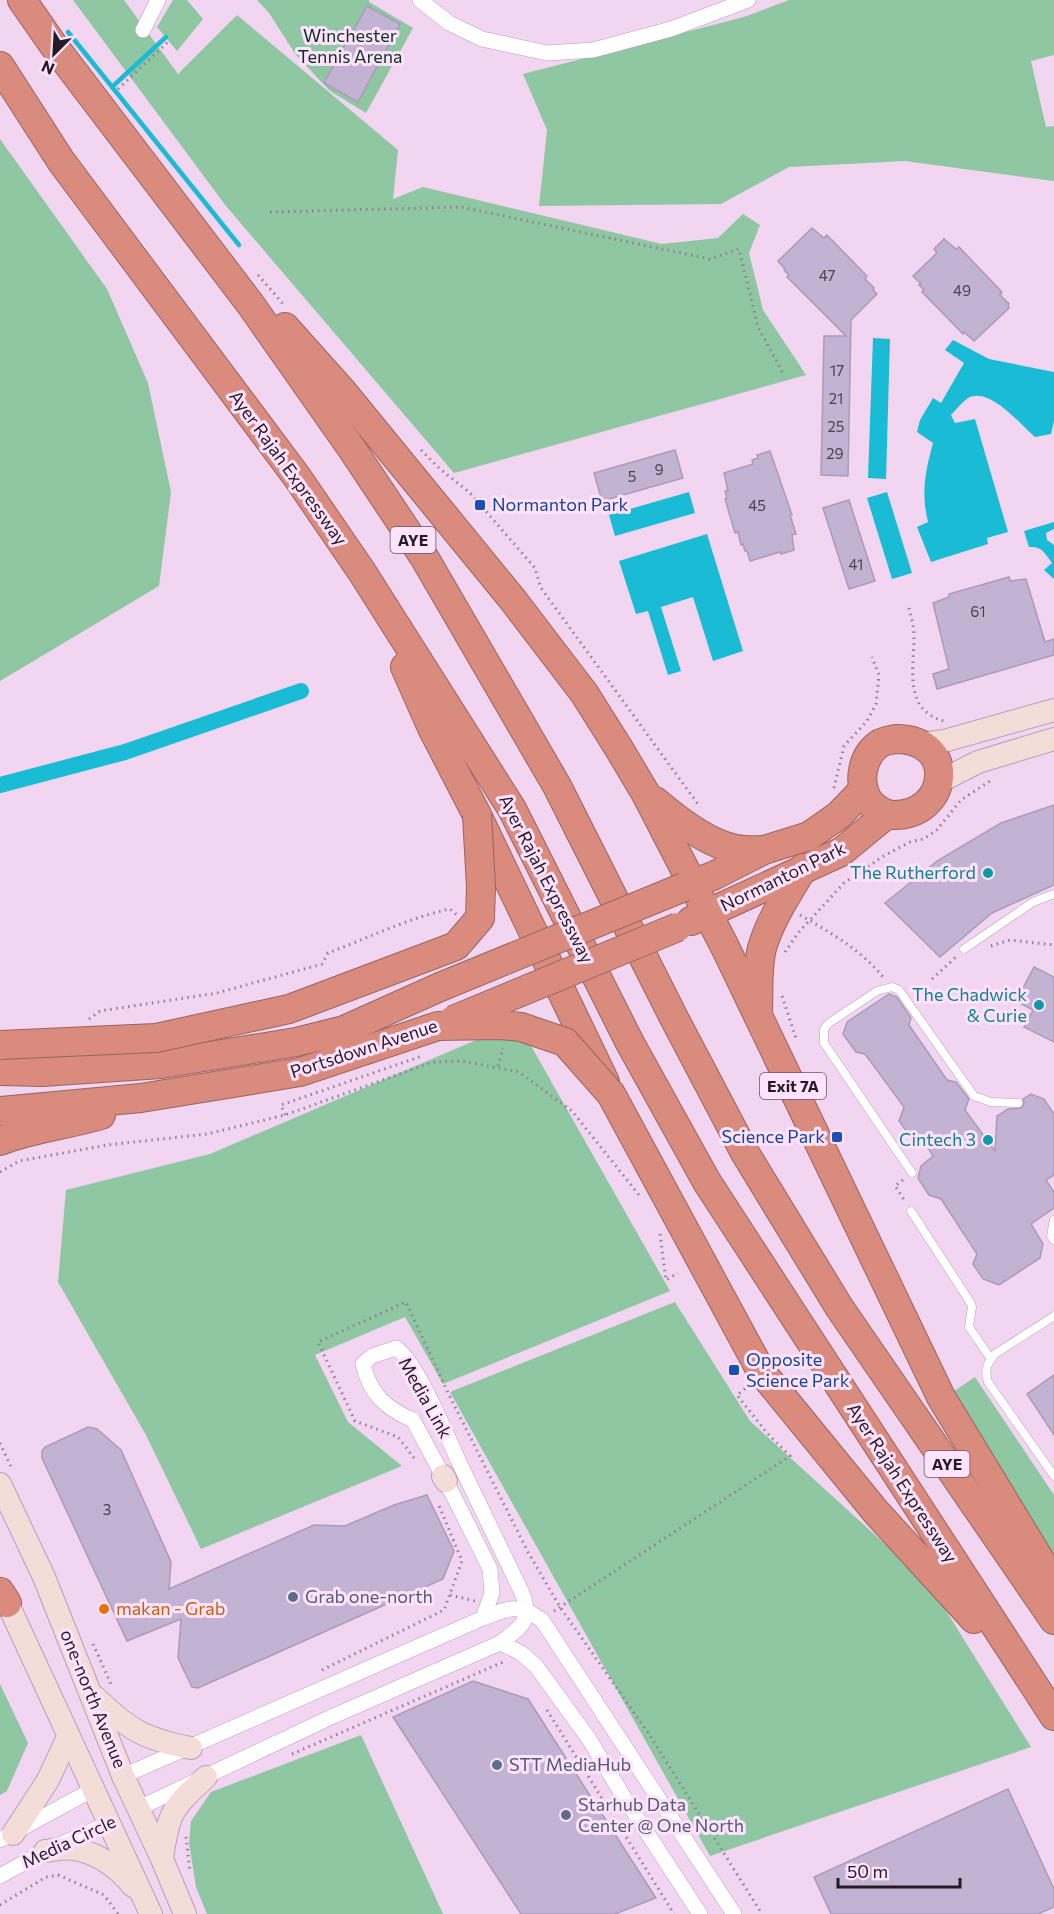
<svg xmlns="http://www.w3.org/2000/svg" width="1054" height="1914" font-family="Commissioner,sans-serif">
	<style>
		.green { fill: #8fc7a2 }
		.water { fill: #19bbd5 }
		.lines { fill: none; stroke-linecap: round; stroke-linejoin: round }
		.stream { stroke: #19bbd5; stroke-width: 4.5 }
		.canal { stroke: #19bbd5; stroke-width: 16 }
		.building { fill: #c3b3d3; stroke: #ab9bbb; stroke-width: 1.5 }
		.lane-casing { stroke: #baa0ba; stroke-width: 9 }
		.street-casing { stroke: #baa0ba; stroke-width: 16 }
		.secondary-casing { stroke: #baa0ba; stroke-width: 24 }
		.highway-casing { stroke: #9a645f; stroke-width: 30 }
		.path { stroke: #937f93; stroke-width: 3; stroke-dasharray: 1.5 4.5; stroke-linecap: butt }
		.lane { stroke: #fff; stroke-width: 8 }
		.street { stroke: #fff; stroke-width: 15 }
		.secondary { stroke: #f4dcd8; stroke-width: 22 }
		.highway { stroke: #d98b7e; stroke-width: 28 }
		.highway-bridge-casing { stroke: #9a645f; stroke-width: 30; stroke-linecap: butt }
		.path-bridge { stroke: #937f93; stroke-width: 3; stroke-dasharray: 1.5 4.5; stroke-linecap: butt }
		.highway-bridge { stroke: #d98b7e; stroke-width: 28 }
		.transit-dot { fill: #1a4fb4; stroke: #ffe2fe; stroke-width: 2 }
		.culture-dot { fill: #0f9aa8; stroke: #ffe2fe; stroke-width: 2 }
		.service-dot { fill: #5c6f8a; stroke: #ffe2fe; stroke-width: 2 }
		.food-dot { fill: #e8710a; stroke: #ffe2fe; stroke-width: 2 }
		.labels { text-anchor: middle; stroke-width: 6; stroke-linejoin: round; paint-order: stroke }
		.number-label { font-size: 15px; fill: #4c4150 }
		.shield { fill: #ffe2fe; stroke: #665766; stroke-width: 1.5 }
		.shield-label { font-size: 16px; font-weight: bold; fill: #251b25 }
		.park-label { font-size: 18px; fill: #0b341e; stroke: #ffe2fe }
		.street-label { font-size: 18px; fill: #251b25; stroke: #ffe2fe }
		.transit-label { font-size: 18px; fill: #164399; stroke: #ffe2fe; text-anchor: start }
		.culture-label { font-size: 18px; fill: #0d838f; stroke: #ffe2fe; text-anchor: end }
		.service-label { font-size: 18px; fill: #4e5e75; stroke: #ffe2fe; text-anchor: start }
		.food-label { font-size: 18px; fill: #c56008; stroke: #ffe2fe; text-anchor: start }
	</style>
	<rect width="100%" height="100%" fill="#f2d5f1"/>
	<g class="green">
		<path d="M73 0H124L178 74 237 15 398 150 393 199 423 187 662 244 718 238 743 214 760 225 749 253 763 310 806 375 454 473 226 206Z"/>
		<path d="M173 0H187L203 19 177 51 157 27Z"/>
		<path d="M257 0H369V2L413 28 366 113 330 91 296 55 269 13Z"/>
		<path d="M789 0H1054V55L1031 61 1046 127 1054 126V181L905 161 789 167 721 204 539 206 547 130 523 74 744 17Z"/>
		<path d="M0 139 107 289 148 383 171 492 159 586 0 681Z"/>
		<path d="M490 1034 526 1037 670 1291 443 1384 405 1317 315 1355 348 1422 402 1466 201 1549 146 1435 58 1282 66 1190 210 1154Z"/>
		<path d="M675 1302 750 1421 930 1585 1031 1747 710 1856 450 1392Z"/>
		<path d="M975 1377 1054 1495V1555L953 1392Z"/>
		<path d="M0 1684 28 1743 7 1791 0 1795Z"/>
		<path d="M361 1735 443 1914H207L196 1887 189 1843 191 1821 211 1792Z"/>
	</g>
	<g class="water">
		<path d="M873 338 890 339 886 479 868 478Z"/>
		<path d="M953 340 989 359 1054 372V421L1051 434 1035 437C1020 424 989 386 968 398 962 402 956 410 951 415L955 423 975 419 1008 532 987 538 988 544 931 562 917 527 928 522C921 492 925 473 933 443L917 432 920 420 933 398 941 403 964 363 945 350Z"/>
		<path d="M689 492 695 513 615 536 609 515Z"/>
		<path d="M887 492 912 573 892 579 867 498Z"/>
		<path d="M1054 522V529L1046 533 1047 540 1054 545V579L1044 570 1052 563C1045 553 1042 546 1029 547L1024 531Z"/>
		<path d="M707 534 743 651 713 661 693 597 661 607 681 671 668 675 648 611 636 614 619 561Z"/>
	</g>
	<g class="lines">
		<g class="stream">
			<path d="M68 32 239 245"/>
			<path d="M112 87 166 37"/>
		</g>
		<path class="canal" d="M0 785 125 752 301 691"/>
	</g>
	<g class="building">
		<path d="M367 6 400 24 358 102 324 83Z"/>
		<path d="M812 228 824 238 827 235 867 276 865 279 874 288 873 290 877 294 851 320 848 476 821 475 824 336H846L787 277 789 275 784 270 785 269 778 261Z"/>
		<path d="M944 239 956 249 959 247 1002 292 1000 295 1009 304 1008 306 1009 308 974 341 964 332 963 334 922 292 924 290 919 285 921 284 913 276 937 253 934 249Z"/>
		<path d="M675 450 683 478 602 501 594 473Z"/>
		<path d="M770 451 792 515H790L796 534 792 535 794 550 781 554 780 552 750 561 747 551H745L743 544 741 545 738 532 735 533 725 499 727 498 725 491H728L724 473 753 464 752 460 758 458 757 455Z"/>
		<path d="M849 500 875 581 849 589 823 508Z"/>
		<path d="M1009 577 1010 581 1026 579 1045 642 1054 639V655L937 689 933 674 949 669 933 603 949 597V594Z"/>
		<path d="M1054 805V885L992 913 940 957 885 903 937 861 1001 823Z"/>
		<path d="M1034 967 1054 977V1042L1024 1027 1033 1010 1016 1001Z"/>
		<path d="M889 994 897 997 911 1018 909 1025 947 1080 956 1082 969 1099 965 1110 995 1151 997 1116 1008 1109 1021 1108 1024 1104 1023 1099 1031 1094 1044 1099 1054 1114V1175L1046 1180 1054 1192V1208L1031 1224 1043 1244 1040 1258 999 1285 983 1279 973 1264 977 1254 941 1199 929 1195 918 1178 921 1166 933 1156 924 1141 916 1137 912 1139 899 1121 904 1107 865 1054 856 1052 843 1034 847 1022Z"/>
		<path d="M1054 1375V1435L1027 1394Z"/>
		<path d="M88 1427 97 1429 121 1450 171 1562 169 1589 314 1525 345 1526 394 1505 427 1495 454 1551 443 1579 198 1688 192 1687 178 1658 181 1619 127 1641 42 1458V1451L45 1447Z"/>
		<path d="M473 1681 528 1699 656 1898 615 1914H521L393 1717Z"/>
		<path d="M1008 1789 1054 1889V1907L1038 1914H831L814 1877Z"/>
	</g>
	<g class="lines">
		<defs>
			<g id="lane">
				<path d="M964 949 1033 902 1054 894"/>
				<path d="M912 1173 824 1043V1029L829 1023 877 991 892 987 899 990 974 1096 991 1102 1018 1103"/>
				<path d="M911 1211 970 1302 972 1307 969 1327 991 1359"/>
				<path d="M1054 1220 1051 1236 1054 1240"/>
				<path d="M1054 1316 995 1354C987 1363 984 1371 988 1382L1054 1476"/>
			</g>
			<g id="street">
				<path d="M420 0 449 23 482 39 547 53 593 50 634 39 671 29 748 0"/>
				<path d="M143 30 158 0"/>
				<path d="M446 1481 490 1569 492 1593 483 1618"/>
				<path d="M500 1643 521 1653 536 1666 589 1739 625 1799 700 1914"/>
				<path d="M123 1776 483 1618C510 1608 516 1603 542 1620L734 1914"/>
				<path d="M139 1808 329 1718 500 1643C521 1627 533 1621 522 1593 501 1549 479 1504 458 1460 446 1434 417 1362 396 1348L372 1356 363 1364C370 1394 385 1408 413 1420L443 1476"/>
				<path d="M0 1840 92 1790"/>
				<path d="M0 1876 45 1851 109 1823"/>
			</g>
			<g id="secondary">
				<path d="M922 744 944 741 1054 710"/>
				<path d="M939 782 978 762 1054 739"/>
				<path d="M443 1476 446 1481"/>
				<path d="M0 1484 44 1577 123 1776 162 1859 185 1914"/>
				<path d="M1 1589 151 1914"/>
				<path d="M95 1697C129 1730 144 1739 191 1748"/>
				<path d="M13 1834 48 1780 68 1737"/>
				<path d="M45 1851C54 1850 65 1847 74 1849 98 1853 118 1868 133 1886"/>
				<path d="M162 1859C168 1813 172 1808 206 1777"/>
			</g>
			<g id="highway">
				<path d="M22 0 54 46 251 305 352 449 424 557 557 786 674 1018 745 1153 839 1307 1054 1620"/>
				<path d="M0 66 61 161 297 477 362 572 512 809 630 1043 707 1182 1054 1716"/>
				<path d="M285 327 343 392 513 600 584 693 618 747 646 794 726 949 941 1397 1054 1583"/>
				<path d="M405 667 432 728 477 815 605 1082"/>
				<path d="M896 739C959 739 949 817 892 815 883 814 872 807 867 798 858 781 862 756 879 744 883 741 891 740 896 739Z"/>
				<path d="M655 801C676 819 708 844 736 849 745 851 755 850 764 850"/>
				<path d="M684 887 713 876 764 850 809 836 839 815 863 790"/>
				<path d="M691 921 841 852 886 815"/>
				<path d="M758 1009C759 989 757 968 762 948 770 920 788 893 803 868"/>
				<path d="M0 1071 42 1072 161 1064 296 1042 344 1030 440 987"/>
				<path d="M0 1111 141 1098 300 1072 438 1026"/>
				<path d="M0 1141C33 1128 68 1125 101 1115"/>
				<path d="M761 1371 876 1512 974 1619"/>
				<path d="M0 1592 7 1603"/>
			</g>
		</defs>
		<use href="#lane" class="lane-casing"/>
		<use href="#street" class="street-casing"/>
		<use href="#secondary" class="secondary-casing"/>
		<use href="#highway" class="highway-casing"/>
		<g class="path">
			<path d="M118 89 169 41"/>
			<path d="M270 212 461 207 710 259 739 249 758 327 784 375"/>
			<path d="M258 275 285 306"/>
			<path d="M421 450 440 469 470 493 535 568 541 588 700 807"/>
			<path d="M909 608C911 617 914 626 914 636 914 669 903 710 944 721"/>
			<path d="M834 788 844 746 867 721 876 704 879 675 872 657"/>
			<path d="M800 915C831 933 860 949 883 977"/>
			<path d="M991 946 1010 940 1054 945"/>
			<path d="M785 952 798 933 844 883 882 857 910 842 923 839 936 831 961 800 993 779"/>
			<path d="M932 979 956 957"/>
			<path d="M782 996 797 1041"/>
			<path d="M89 1019 100 1011 217 993 322 964 328 953C368 938 408 918 450 909L457 915"/>
			<path d="M498 1066 503 1048"/>
			<path d="M285 1115 281 1105 422 1056"/>
			<path d="M0 1172 19 1161 107 1145 207 1134 285 1115 433 1062 462 1061 519 1072 572 1111 639 1195"/>
			<path d="M903 1180 895 1186 905 1201"/>
			<path d="M660 1234 666 1280 678 1273"/>
			<path d="M0 1443 12 1469"/>
			<path d="M414 1458 398 1437 355 1421 318 1342 406 1302 449 1395 528 1552 560 1607 649 1734 762 1914"/>
			<path d="M450 1595 475 1601"/>
			<path d="M554 1611 790 1456 767 1433 737 1395 746 1388"/>
			<path d="M93 1644 111 1684"/>
			<path d="M322 1670 444 1610 462 1561 438 1503"/>
			<path d="M547 1710 674 1914"/>
			<path d="M292 1754 503 1662"/>
			<path d="M186 1837 190 1872"/>
			<path d="M0 1905 46 1877 58 1875 104 1895 118 1914"/>
		</g>
		<use href="#lane" class="lane"/>
		<use href="#street" class="street"/>
		<use href="#secondary" class="secondary"/>
		<use href="#highway" class="highway"/>
		<defs>
			<g id="highway-bridge">
				<path d="M440 987 684 887"/>
				<path d="M453 1020 678 927"/>
				<path d="M438 1026 500 1025 521 1027 565 1042 611 1094 761 1371"/>
				<path d="M0 1045 156 1038 289 1009 456 946 480 918 481 887 477 815"/>
			</g>
		</defs>
		<use href="#highway-bridge" class="highway-bridge-casing"/>
		<path class="path-bridge" d="M167 1611 182 1612"/>
		<use href="#highway-bridge" class="highway-bridge"/>
	</g>
	<g class="transit-dot">
		<rect x="474" y="499" width="12" height="12" rx="3"/>
		<rect x="831" y="1131" width="12" height="12" rx="3"/>
		<rect x="728" y="1364" width="12" height="12" rx="3"/>
	</g>
	<g class="culture-dot">
		<circle cx="988" cy="873" r="6"/>
		<circle cx="1039" cy="1005" r="6"/>
		<circle cx="988" cy="1140" r="6"/>
	</g>
	<g class="service-dot">
		<circle cx="293" cy="1597" r="6"/>
		<circle cx="497" cy="1765" r="6"/>
		<circle cx="566" cy="1815" r="6"/>
	</g>
	<circle class="food-dot" cx="104" cy="1609" r="6"/>
	<g class="labels">
		<g class="number-label">
			<text x="827" y="281">47</text>
			<text x="962" y="296">49</text>
			<text x="837" y="376">17</text>
			<text x="836" y="404">21</text>
			<text x="836" y="432">25</text>
			<text x="835" y="459">29</text>
			<text x="659" y="475">9</text>
			<text x="632" y="482">5</text>
			<text x="757" y="511">45</text>
			<text x="856" y="570">41</text>
			<text x="978" y="617">61</text>
			<text x="107" y="1515">3</text>
		</g>
		<g class="shield">
			<rect x="390.5" y="527" width="45" height="26" rx="4.5"/>
			<rect x="760" y="1073" width="66" height="26" rx="4.5"/>
			<rect x="924.5" y="1451" width="45" height="26" rx="4.5"/>
		</g>
		<g class="shield-label">
			<text x="413" y="546">AYE</text>
			<text x="793" y="1092">Exit 7A</text>
			<text x="947" y="1470">AYE</text>
		</g>
		<g class="park-label">
			<text x="350" y="42">Winchester<tspan x="350" dy="21">Tennis Arena</tspan></text>
		</g>
		<g class="street-label">
			<text transform="translate(288 468) rotate(54)" y="6">Ayer Rajah Expressway</text>
			<text transform="translate(783 877) rotate(-26)" y="6">Normanton Park</text>
			<text transform="translate(546 879) rotate(63)" y="6">Ayer Rajah Expressway</text>
			<text transform="translate(364 1049) rotate(-18)" y="6">Portsdown Avenue</text>
			<text transform="translate(425 1398) rotate(61)" y="6">Media Link</text>
			<text transform="translate(902 1483) rotate(57)" y="6">Ayer Rajah Expressway</text>
			<text transform="translate(93 1699) rotate(68)" y="6">one-north Avenue</text>
			<text transform="translate(69 1842) rotate(-25)" y="6">Media Circle</text>
		</g>
		<g class="transit-label">
			<text x="492" y="511">Normanton Park</text>
			<text x="825" y="1143" text-anchor="end">Science Park</text>
			<text x="746" y="1366">Opposite<tspan x="746" dy="21">Science Park</tspan></text>
		</g>
		<g class="culture-label">
			<text x="976" y="879">The Rutherford</text>
			<text x="1027" y="1001">The Chadwick<tspan x="1027" dy="21">&amp; Curie</tspan></text>
			<text x="976" y="1146">Cintech 3</text>
		</g>
		<g class="service-label">
			<text x="305" y="1603">Grab one-north</text>
			<text x="509" y="1771">STT MediaHub</text>
			<text x="578" y="1811">Starhub Data<tspan x="578" dy="21">Center @ One North</tspan></text>
		</g>
		<g class="food-label">
			<text x="116" y="1615">makan - Grab</text>
		</g>
	</g>
	<g transform="translate(54 54) rotate(204)" stroke="#ffe2fe" stroke-width="4.5" paint-order="stroke">
	<path d="M0-4.5L10 22L0 15L-10 22Z" fill="#251b25"/>
	<text y="-9" font-size="16" font-weight="bold" text-anchor="middle" fill="#251b25">N</text>
	</g>
	<path d="M838 1878v9h122v-9" fill="none" stroke="#251b25" stroke-width="3"/>
	<text x="847" y="1878" font-size="18" fill="#251b25" stroke="#ffe2fe" stroke-width="4.5" paint-order="stroke">50 m</text>
</svg>
